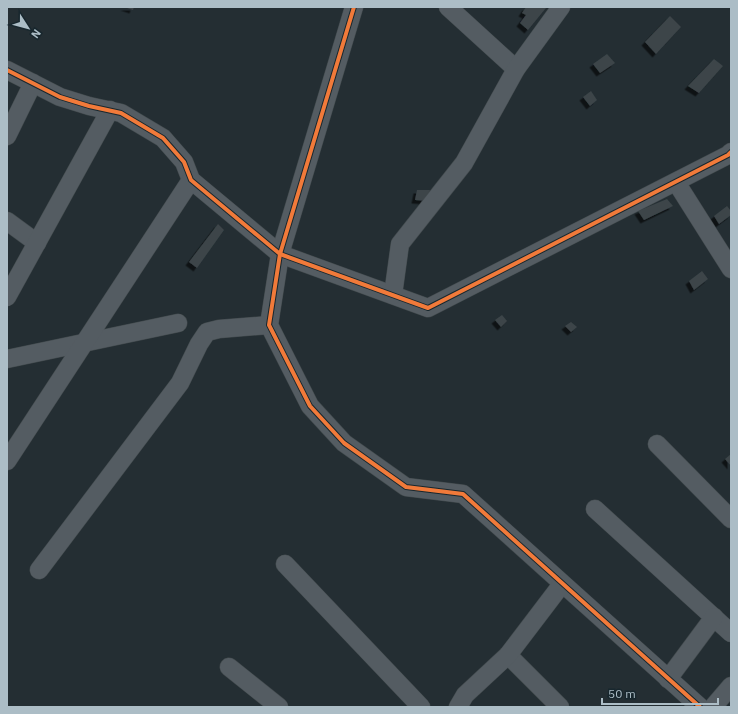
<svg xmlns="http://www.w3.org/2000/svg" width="738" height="714" font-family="'IBM Plex Sans',sans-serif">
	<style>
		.building { fill: #3c4549; filter: url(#shadow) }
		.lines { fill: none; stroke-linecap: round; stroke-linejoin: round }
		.street-casing { stroke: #424a4d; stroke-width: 19 }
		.street { stroke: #545c62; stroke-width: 18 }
		.cycleway-casing { stroke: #18272e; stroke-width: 6 }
		.cycleway { stroke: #f17a3a; stroke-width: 4 }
	</style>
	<defs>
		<filter id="shadow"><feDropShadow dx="-3.5" dy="3.5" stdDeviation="0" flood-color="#0009"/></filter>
	</defs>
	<rect width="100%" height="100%" fill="#242e33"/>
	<g class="building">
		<path d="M124 7H134L133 10Z"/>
		<path d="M526 7H544L546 8 528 30 520 23 526 15 522 13Z"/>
		<path d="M670 16 681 27 656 54 645 42Z"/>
		<path d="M607 54 615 63 600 73 593 64Z"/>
		<path d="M714 59 723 66 699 93 688 86Z"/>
		<path d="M591 91 597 100 590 106 583 97Z"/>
		<path d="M417 190H430L428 201 415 200Z"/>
		<path d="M667 199 673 206 644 220 638 211Z"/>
		<path d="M727 206 731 211V215L719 224 714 216Z"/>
		<path d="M218 224 224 230 197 268 189 262Z"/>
		<path d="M702 271 708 279 694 290 689 281Z"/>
		<path d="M502 315 507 321 501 327 495 320Z"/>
		<path d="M571 322 577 327 571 332 565 326Z"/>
		<path d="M731 454V466L725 459Z"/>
	</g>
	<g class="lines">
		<defs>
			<g id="street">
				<path d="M354 7 280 254 269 325 310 406 344 443 406 487 463 494 700 707"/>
				<path d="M448 7 516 69"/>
				<path d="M7 70 60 97 89 106 121 113 163 138 184 162 191 180 280 254 428 308 728 155 731 152"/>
				<path d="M7 136 33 83"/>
				<path d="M676 182 731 269"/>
				<path d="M7 221 37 243"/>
				<path d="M393 295 400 244 464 163 516 69 561 7"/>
				<path d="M7 297 110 110"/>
				<path d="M7 359 178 323"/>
				<path d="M657 444 731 519"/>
				<path d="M7 461 191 180"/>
				<path d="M595 509 731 633"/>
				<path d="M285 564 421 707"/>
				<path d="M39 570 180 383 199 344 207 332 219 329 269 325"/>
				<path d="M508 655 560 707"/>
				<path d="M229 667 279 707"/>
				<path d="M668 679 714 617"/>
				<path d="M458 707 465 695 508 655 562 584"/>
				<path d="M713 707 731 686"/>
			</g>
		</defs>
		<use href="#street" class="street-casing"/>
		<use href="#street" class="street"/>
		<defs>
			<g id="cycleway">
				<path d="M354 7 280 254 269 325 310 406 344 443 406 487 463 494 700 707"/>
				<path d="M7 70 60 97 89 106 121 113 163 138 184 162 191 180 280 254 428 308 728 155 731 152"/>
			</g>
		</defs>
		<use href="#cycleway" class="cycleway-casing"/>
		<use href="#cycleway" class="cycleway"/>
	</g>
	<rect width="738" height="714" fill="none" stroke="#acbdc6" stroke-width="16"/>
	<g transform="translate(28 28) rotate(126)" stroke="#18272e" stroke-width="3" paint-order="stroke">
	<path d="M0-3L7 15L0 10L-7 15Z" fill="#acbdc6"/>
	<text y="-6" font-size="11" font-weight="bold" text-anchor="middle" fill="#acbdc6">N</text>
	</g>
	<path d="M602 698v6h116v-6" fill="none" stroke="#acbdc6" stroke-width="2"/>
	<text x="608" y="698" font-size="12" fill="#acbdc6" stroke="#18272e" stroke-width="3" paint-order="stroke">50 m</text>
</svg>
